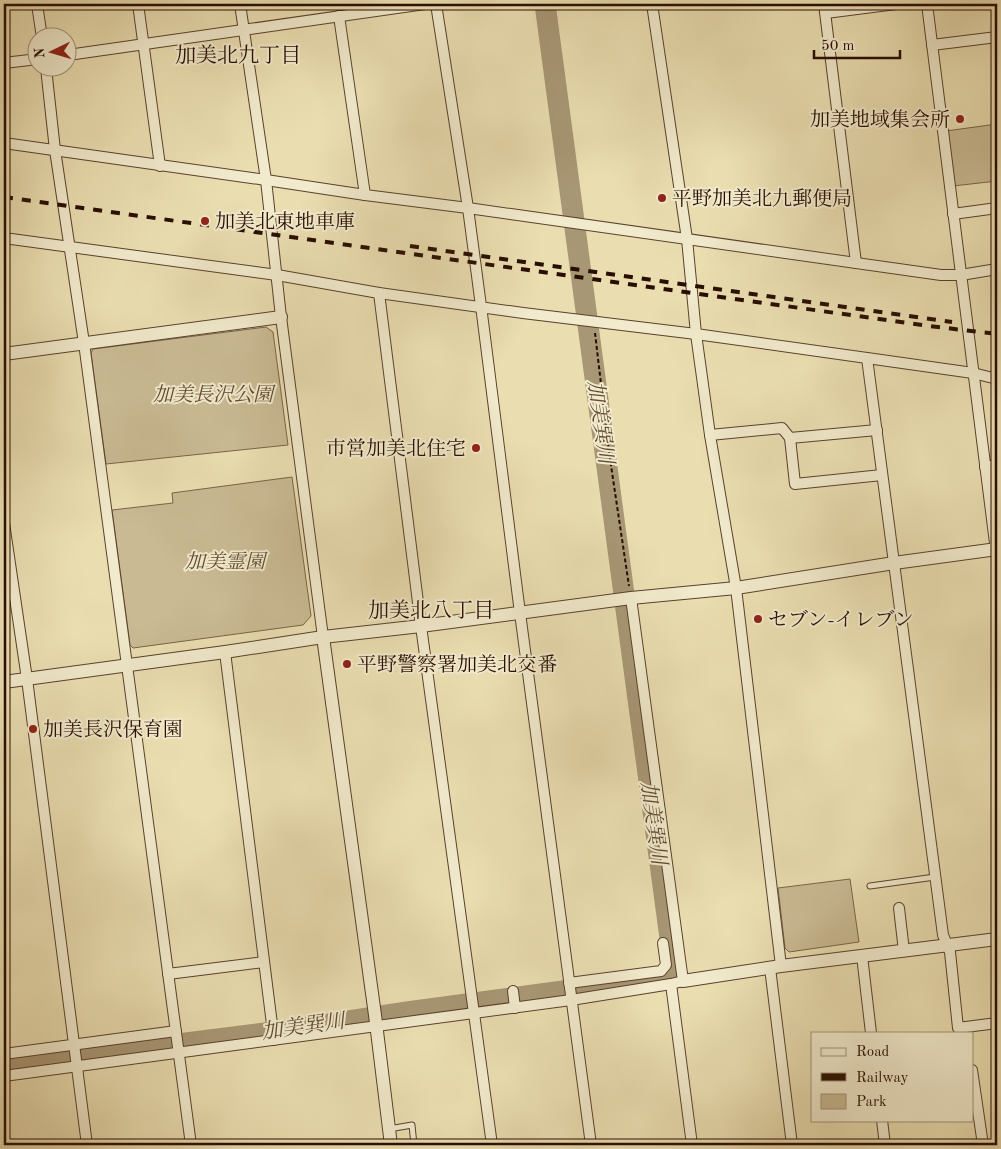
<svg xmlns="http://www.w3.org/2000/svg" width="1001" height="1149" font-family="'Old Standard TT','Noto Serif JP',serif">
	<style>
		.green { fill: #c9ba93; stroke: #79644a }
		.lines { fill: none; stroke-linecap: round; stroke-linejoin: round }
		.river { stroke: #a89775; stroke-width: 21 }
		.service-casing { stroke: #59412c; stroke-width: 7 }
		.minor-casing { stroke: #59412c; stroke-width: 12 }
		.tertiary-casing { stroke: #59412c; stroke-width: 14 }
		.path { stroke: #290d00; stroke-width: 2; stroke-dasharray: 4 2.5; stroke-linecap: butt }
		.service { stroke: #f1eacc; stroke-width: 5 }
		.minor { stroke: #f1eacc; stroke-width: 10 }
		.tertiary { stroke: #f1eacc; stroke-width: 12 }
		.rail { stroke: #290d00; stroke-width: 4; stroke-dasharray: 9 9; stroke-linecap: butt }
		.poi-dot { fill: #8f2418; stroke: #f1eacc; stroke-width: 2 }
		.labels { text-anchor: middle; stroke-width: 4; stroke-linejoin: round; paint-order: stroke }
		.poi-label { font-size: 20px; fill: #290d00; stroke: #f1eacc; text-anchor: start }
		.park-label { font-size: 20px; font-style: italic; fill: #614a33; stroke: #f1eacc }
		.neighbourhood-label { font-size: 21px; fill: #290d00; stroke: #f1eacc }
		.water-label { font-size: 21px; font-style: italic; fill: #624b35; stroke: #f1eacc }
	</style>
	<rect width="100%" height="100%" fill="#eadeb1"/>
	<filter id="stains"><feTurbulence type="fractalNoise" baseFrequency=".004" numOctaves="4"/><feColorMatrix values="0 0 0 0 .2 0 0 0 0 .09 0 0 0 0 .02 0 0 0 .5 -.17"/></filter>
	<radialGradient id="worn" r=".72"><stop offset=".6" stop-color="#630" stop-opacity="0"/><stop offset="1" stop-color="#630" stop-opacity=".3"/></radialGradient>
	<g class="green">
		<path d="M997 124V181L953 186 946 131Z"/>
		<path d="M266 327 273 332 288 445 106 464 91 353 93 349Z"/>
		<path d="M292 477 311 616 303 625 133 648 130 645 112 510 173 503 172 493Z"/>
		<path d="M850 879 859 942 789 952 785 948 778 888Z"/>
	</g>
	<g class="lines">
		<path class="river" d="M4 1066 296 1029 407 1012 667 977 674 968 545 4"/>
		<defs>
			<g id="service">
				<path d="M870 886 935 877"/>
				<path d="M389 1129 412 1125 414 1145"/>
			</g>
			<g id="minor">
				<path d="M37 4 42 38"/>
				<path d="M138 4 160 166"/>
				<path d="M240 4 266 180 281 317 323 637"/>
				<path d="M436 4 468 208 481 306 520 613 591 1145"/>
				<path d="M652 4 687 239 696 334 710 435 736 588 781 966"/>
				<path d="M824 4 856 263"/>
				<path d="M927 4 997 559"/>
				<path d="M826 13 896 4"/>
				<path d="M339 16 365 195"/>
				<path d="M932 45 997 37"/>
				<path d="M68 55 425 4"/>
				<path d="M4 63 38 59"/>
				<path d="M46 68 55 150 84 343 191 1145"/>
				<path d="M4 143 266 180 365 195 468 208 941 275H961L997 269"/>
				<path d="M953 214 997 208"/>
				<path d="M4 238 277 275 379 293 523 313 696 334 867 358 973 373 997 379"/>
				<path d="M379 293 421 626 492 1145"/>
				<path d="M867 358 943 935 950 952 958 1028 997 1023"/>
				<path d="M710 435 782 428 790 438 795 484 882 475"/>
				<path d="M790 438 877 430"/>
				<path d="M985 467 997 465"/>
				<path d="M4 523 27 679 87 1145"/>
				<path d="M225 652 274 1040"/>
				<path d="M899 908 904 951"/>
				<path d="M862 956 871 1033"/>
				<path d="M770 968 792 1145"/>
				<path d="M168 974 264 962"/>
				<path d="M569 983 661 971 666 965 663 943"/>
				<path d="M671 984 692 1145"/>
				<path d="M513 991 515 1008"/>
				<path d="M4 1054 176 1031"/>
				<path d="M972 1070 983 1145"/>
				<path d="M4 1076 571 1000 671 984 683 981 631 598"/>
				<path d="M882 1120 885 1145"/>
			</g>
			<g id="tertiary">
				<path d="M4 354 281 317"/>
				<path d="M323 637 375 1015 391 1145"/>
				<path d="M4 682 225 652 323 637 421 626 631 598 736 588 894 563 997 549"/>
				<path d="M683 981 781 966 997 939"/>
			</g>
		</defs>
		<use href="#service" class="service-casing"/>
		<use href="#minor" class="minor-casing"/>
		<use href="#tertiary" class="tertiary-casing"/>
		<path class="path" d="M595 333 609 452 629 586"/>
		<use href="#service" class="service"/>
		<use href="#minor" class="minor"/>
		<use href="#tertiary" class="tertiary"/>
		<g class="rail">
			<path d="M4 197 929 326 997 334"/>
			<path d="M410 246 952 322"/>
		</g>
	</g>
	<g class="poi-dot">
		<circle cx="960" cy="119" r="5"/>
		<circle cx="662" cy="198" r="5"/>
		<circle cx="205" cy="221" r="5"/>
		<circle cx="476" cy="448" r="5"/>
		<circle cx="758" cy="619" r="5"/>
		<circle cx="347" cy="664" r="5"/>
		<circle cx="33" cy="729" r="5"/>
	</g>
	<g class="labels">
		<g class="poi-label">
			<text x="950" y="126" text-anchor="end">加美地域集会所</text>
			<text x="672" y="205">平野加美北九郵便局</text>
			<text x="215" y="228">加美北東地車庫</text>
			<text x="466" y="455" text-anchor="end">市営加美北住宅</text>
			<text x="768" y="626">セブン-イレブン</text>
			<text x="357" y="671">平野警察署加美北交番</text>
			<text x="43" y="736">加美長沢保育園</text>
		</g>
		<g class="park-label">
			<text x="213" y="401">加美長沢公園</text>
			<text x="225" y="568">加美霊園</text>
		</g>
		<g class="neighbourhood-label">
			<text x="238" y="62">加美北九丁目</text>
			<text x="431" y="617">加美北八丁目</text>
		</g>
		<g class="water-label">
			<text transform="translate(601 422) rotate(82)" y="7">加美巽川</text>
			<text transform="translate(654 823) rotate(82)" y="7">加美巽川</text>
			<text transform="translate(303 1026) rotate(-8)" y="7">加美巽川</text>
		</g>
	</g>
	<rect width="1001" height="1149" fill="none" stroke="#eadeb1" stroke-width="20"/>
	<rect x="5" y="5" width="991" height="1139" fill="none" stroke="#290d00" stroke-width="2.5"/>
	<rect x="10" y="10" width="981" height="1129" fill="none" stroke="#290d00"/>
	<rect x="811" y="1032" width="162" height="90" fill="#f1eacc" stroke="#a1927a"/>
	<rect x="821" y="1048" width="25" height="8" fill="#f1eacc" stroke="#a1927a"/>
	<text x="856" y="1056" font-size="15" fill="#290d00">Road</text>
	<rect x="821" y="1073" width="25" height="8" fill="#290d00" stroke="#a1927a"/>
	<text x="856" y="1082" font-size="15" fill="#290d00">Railway</text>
	<rect x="821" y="1094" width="25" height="15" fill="#c9ba93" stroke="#a1927a"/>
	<text x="856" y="1106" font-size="15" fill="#290d00">Park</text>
	<g transform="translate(52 52) rotate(265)"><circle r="24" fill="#f1eacc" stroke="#a1927a"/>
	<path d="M0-4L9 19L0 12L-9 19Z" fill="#8f2418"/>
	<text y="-8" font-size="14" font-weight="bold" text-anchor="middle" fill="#290d00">N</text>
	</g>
	<path d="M814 50v8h86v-8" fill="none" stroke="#290d00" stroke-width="2.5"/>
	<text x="821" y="50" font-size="15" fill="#290d00" stroke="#f1eacc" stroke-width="4" paint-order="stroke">50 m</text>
	<rect width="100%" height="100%" filter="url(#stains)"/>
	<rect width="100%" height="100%" fill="url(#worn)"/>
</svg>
